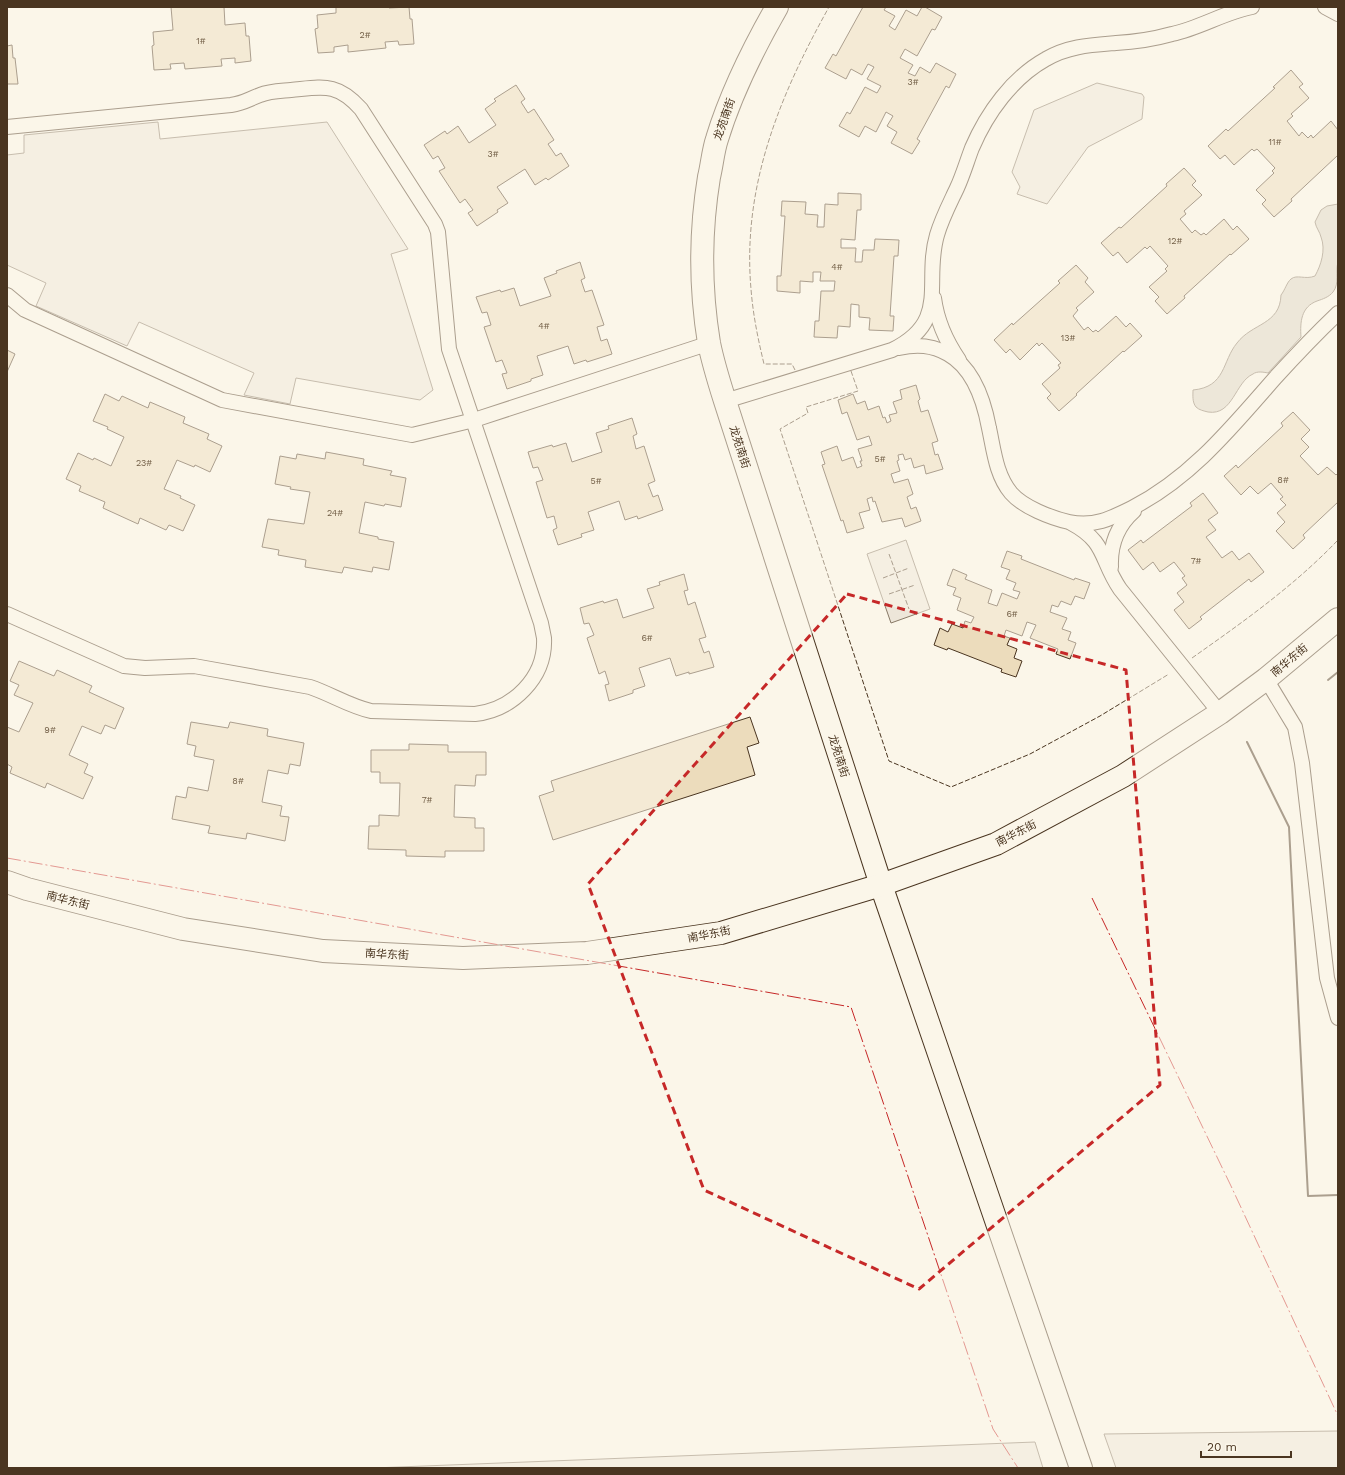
<svg xmlns="http://www.w3.org/2000/svg" width="1345" height="1475" font-family="'Work Sans','Noto Sans SC',sans-serif">
	<style>
		.green { fill: #ede6d9; stroke: #887966 }
		.water { fill: #dcd4c6; stroke: #887966 }
		.building { fill: #ecdcbc; stroke: #4a3520 }
		.lines { fill: none; stroke-linecap: round; stroke-linejoin: round }
		.service-casing { stroke: #4a3520; stroke-width: 16 }
		.minor-casing { stroke: #4a3520; stroke-width: 24 }
		.service { stroke: #fbf6e9; stroke-width: 14 }
		.minor { stroke: #fbf6e9; stroke-width: 22 }
		.fence { stroke: #4a3520; stroke-width: 1; stroke-dasharray: 5 2; stroke-linecap: butt }
		.wall { stroke: #4a3520; stroke-width: 2 }
		.power { stroke: #c62828; stroke-width: 1; stroke-dasharray: 14 3 2 3; stroke-linecap: butt }
		.marked { fill: none; stroke: #c62828; stroke-width: 3; stroke-dasharray: 8 5; stroke-linejoin: round }
		.labels { text-anchor: middle; stroke-width: 3; stroke-linejoin: round; paint-order: stroke }
		.number-label { font-size: 9px; fill: #725f47 }
		.street-label { font-size: 11px; fill: #4a3520; stroke: #fbf6e9 }
	</style>
	<rect width="100%" height="100%" fill="#fbf6e9"/>
	<g class="green">
		<path d="M1097 83 1142 94 1144 97 1142 119 1088 147 1047 204 1017 194 1020 187 1012 172 1034 110Z"/>
		<path d="M158 122 160 139 327 122 408 249 391 254 433 390 420 400 296 378 290 404 244 395 254 373 139 322 127 346 36 306 46 283 7 265V155L24 153V135Z"/>
		<path d="M906 540 930 609 891 623 867 554Z"/>
		<path d="M1338 1431V1468H1116L1104 1434Z"/>
		<path d="M1035 1442 1043 1468H373Z"/>
	</g>
	<path class="water" d="M1338 204V262C1335 272 1340 283 1333 292 1329 297 1323 299 1317 301 1301 307 1300 322 1301 337L1268 373C1263 372 1257 371 1253 374 1235 382 1233 416 1208 412 1204 411 1199 410 1196 407 1192 402 1193 395 1193 390 1226 387 1222 361 1237 343 1252 323 1280 325 1281 295 1285 290 1287 282 1291 279 1297 274 1305 280 1315 276 1321 265 1326 250 1321 237 1320 232 1316 228 1315 222L1321 210 1327 206Z"/>
	<g class="building">
		<path d="M171 7H224L225 25 245 23 246 36H249L251 61 235 63V58L221 59 222 66 185 69 184 63 170 64 171 69 154 70 152 46 154 45 153 32 173 30Z"/>
		<path d="M336 7H389V8L409 7 410 19H412L414 44 399 45 398 41 385 42 386 48 348 52V45L334 47V52L318 53 315 29 318 28 317 15 336 13Z"/>
		<path d="M863 7H886L884 10 895 16 889 26 895 30 906 10 917 16 922 7H925L942 17 935 30 932 29 917 56 905 49 900 58 913 65 908 73 915 76 920 67 930 73 936 63 956 74 949 88 946 86 917 139 920 141 912 154 891 143 897 132 887 126 893 116 886 112 876 132 865 126 859 137 839 126 847 112 850 114 865 87 877 93 881 86 867 79 874 67 868 64 862 75 851 69 846 79 825 68 833 54 836 56Z"/>
		<path d="M12 45 13 58H15L18 84H7V46Z"/>
		<path d="M1291 70 1303 84 1299 87 1309 98 1291 114 1293 116 1287 121 1299 136 1302 132 1308 138 1311 135 1313 138 1331 121 1338 130V157L1337 156 1291 199 1292 201 1274 217 1262 204 1266 200 1256 190 1274 173 1272 171 1275 168 1257 149 1254 151 1252 149 1234 165 1225 155 1220 159 1208 146 1226 129 1228 131 1275 88 1273 87Z"/>
		<path d="M516 85 525 99 521 102 528 113 534 109 554 140 548 144 556 156 561 153 569 166 548 180 546 178 535 185 525 169 497 187 508 203 497 210 498 212 477 226 468 213 473 210 465 199 460 203 439 171 445 168 438 156 433 159 424 145 445 131 447 134 458 126 469 143 496 125 485 109 496 101 494 99Z"/>
		<path d="M1184 168 1196 181 1192 185 1202 195 1184 211 1186 214 1180 219 1192 233 1195 230 1201 235 1204 233 1206 235 1224 219 1233 230 1237 226 1249 239 1231 255 1230 254 1184 296 1185 298 1167 314 1155 301 1159 297 1149 287 1167 271 1165 269 1168 266 1150 246 1147 249 1145 247 1127 263 1118 252 1113 256 1101 243 1119 227 1121 228 1167 186 1166 184Z"/>
		<path d="M838 193 861 194V210H857L855 240 841 239V248H856L855 262H862L863 250H874L875 239 899 240 898 256H894L890 316H894L893 331 869 330 870 318 859 317V305L851 304 850 327 838 326 837 338 814 337 815 321H819L821 291H834L835 281H820L821 272H813V282L800 281V293L777 291V276H781L785 216H781L782 201 806 202 805 214 818 215 817 227H824L825 204 838 205Z"/>
		<path d="M580 262 585 278 581 280 585 292 592 290 604 325 597 327 601 341 607 339 612 354 587 362 586 360 574 364 568 346 537 356 543 375 531 379V381L507 389 502 374 507 373 502 360 496 362 484 327 491 325 487 312 482 313 476 297 500 290 501 292 514 288 520 306 551 296 544 278 557 273 556 271Z"/>
		<path d="M1076 265 1088 278 1085 282 1094 292 1076 308 1078 310 1073 316 1084 330 1088 327 1093 332 1096 330 1098 332 1116 316 1126 327 1130 323 1142 336 1124 352 1123 351 1076 394 1077 395 1059 411 1047 398 1051 394 1042 384 1060 368 1058 365 1061 363 1042 343 1039 346 1037 343 1020 360 1010 349 1006 353 994 340 1012 323 1013 325 1060 283 1058 281Z"/>
		<path d="M7 350 15 354 7 372Z"/>
		<path d="M916 385 920 399 918 401 921 412 928 410 938 441 932 443 935 455 938 454 943 469 926 474 924 465 914 468 911 458 905 460 903 454 898 455 899 460 897 461 900 471 891 474 894 483 908 479 913 494 907 497 911 509 916 507 921 521 905 527 902 518 882 522 875 501 873 502 872 497 867 499 870 510 859 513 864 528 847 533 843 520 841 521 822 465 825 464 821 452 837 446 842 461 853 457 857 468 862 466 860 461H862L858 449 872 445 869 436 857 440 847 412 842 414 838 400 853 394 857 404 865 401 868 410 879 406 883 418 885 417 887 423 891 421 889 415 897 413 893 402 902 399 900 390Z"/>
		<path d="M105 394 119 401 122 396 148 408 150 402 185 417 183 423 209 434 207 439 222 446 210 472 195 465 194 467 177 460 164 489 181 496 180 498 195 505 183 531 169 525 166 530 140 518 138 524 103 508 105 502 79 491 81 486 66 479 78 453 93 460 94 458 111 466 124 437 107 429 108 427 93 421Z"/>
		<path d="M1293 412 1310 430 1301 439 1309 447 1300 456 1318 475 1327 467 1336 475 1338 473V502L1303 535 1305 538 1293 549 1276 531 1285 522 1277 513 1286 505 1280 499 1283 497 1271 483 1258 494 1250 486 1241 495 1224 476 1236 465 1238 468 1283 426 1281 423Z"/>
		<path d="M632 418 637 434 633 436 636 449 644 446 655 481 648 484 653 497 658 495 663 510 638 519 637 516 625 520 619 501 588 512 594 530 581 534 582 537 558 545 553 530 557 528 554 516 547 518 536 482 543 480 538 467 533 468 528 452 552 445 553 447 566 443 572 462 602 452 596 433 609 429 608 426Z"/>
		<path d="M326 452 364 459 363 465 392 471 390 475 406 478 401 507 385 504 384 506 365 502 359 533 378 537V539L394 542 389 570 373 567 372 572 344 567 342 573 305 567 306 560 278 555 279 550 262 547 268 519 304 524 310 492 290 489 291 487 275 484 280 456 296 459 297 454 325 459Z"/>
		<path d="M1203 493 1218 513 1208 520 1216 530 1206 537 1222 558 1232 551 1239 560 1249 553 1264 572 1251 582 1249 579 1200 617 1202 619 1189 629 1174 610 1184 602 1177 593 1187 585 1182 578 1185 576 1174 562 1160 572 1153 562 1143 570 1128 550 1141 540 1143 543 1192 506 1190 503Z"/>
		<path d="M1007 551 1022 556 1021 559 1074 580 1075 578 1090 583 1084 599 1075 596 1071 605 1061 601 1058 607 1052 605 1050 612 1067 618 1062 629 1071 632 1068 640 1076 643 1070 659 1056 654 1058 649 1030 638 1036 625 1027 622 1022 636 1006 630 1004 636 1010 638 1007 645 1017 649 1014 658 1022 661 1016 677 1001 672 1002 669 948 648 947 650 934 645 940 628 948 632 952 624 963 628 965 621 971 623 974 617 957 610 961 598 953 595 956 588 947 585 953 569 967 575 965 579 992 590 988 603 997 606 1002 593 1017 599 1020 592 1013 590 1016 583 1006 579 1010 570 1001 567Z"/>
		<path d="M684 574 688 590 684 591 688 605 695 602 706 637 699 639 704 653 709 651 714 667 689 674V672L676 676 670 658 639 668 645 686 633 690V693L609 701 605 685 609 684 605 671 599 674 587 638 594 635 589 623 584 624 580 608 603 601 604 603 617 599 623 618 654 608 647 589 660 585 659 582Z"/>
		<path d="M19 661 54 676 57 670 92 686 89 692 124 708 115 729 105 725 101 734 82 726 69 755 88 764 84 773 93 777 83 799 47 783 45 788 10 773 12 767 7 764V727L19 732 33 703 14 695 19 685 10 681Z"/>
		<path d="M750 717 759 743 747 747 755 775 553 840 539 796 554 791 551 781Z"/>
		<path d="M191 722 228 728 230 722 268 729 267 736 304 743 300 766 290 764 288 774 268 770 262 802 282 806 280 816 289 817 285 841 247 833 246 839 208 833 210 826 172 819 176 796 186 798 188 787 208 791 214 760 194 756 196 746 187 744Z"/>
		<path d="M409 744 448 745V752H486V775H476L475 786 455 785 454 817 475 818V828H484V851H445V857L406 856V850L368 849 369 826H379V815L399 816 400 783H380V772H371V750H409Z"/>
	</g>
	<g class="lines">
		<defs>
			<g id="service">
				<path d="M1325 7 1338 14"/>
				<path d="M7 127 231 105C244 103 249 99 260 95 270 91 281 91 291 90 323 87 337 82 361 109L435 224 438 232 449 349 541 623C542 628 543 633 544 638 546 678 512 710 475 714L371 711C349 706 331 694 310 687L194 666 145 668 124 666 7 614"/>
				<path d="M7 295 25 310 222 400 412 435 474 420 710 343"/>
				<path d="M934 298C937 321 946 341 959 360"/>
				<path d="M899 348C917 344 932 345 948 354 973 368 984 401 989 428 994 451 996 475 1011 493 1023 507 1051 518 1069 522 1094 527 1110 519 1132 508 1191 478 1232 427 1275 378 1295 356 1316 334 1338 313"/>
				<path d="M725 401 892 350C951 321 923 283 937 235 942 218 950 203 957 188 963 175 967 161 972 148 987 113 1012 78 1046 59 1068 46 1091 45 1116 43 1135 42 1154 39 1172 34 1200 28 1225 12 1252 7"/>
				<path d="M1071 523C1107 542 1100 560 1120 589L1220 713"/>
				<path d="M1111 567C1110 544 1117 526 1134 511"/>
				<path d="M1266 679 1295 727 1302 763 1327 978 1338 1018"/>
			</g>
			<g id="minor">
				<path d="M777 7C753 49 731 93 717 139 713 151 712 165 709 177 700 232 700 288 709 343 713 363 719 382 725 401L881 885 1081 1468"/>
				<path d="M7 882 27 889 183 929 323 951 463 958 587 953 721 933 881 885 996 844 1123 776 1220 713 1266 679 1338 619"/>
			</g>
		</defs>
		<use href="#service" class="service-casing"/>
		<use href="#minor" class="minor-casing"/>
		<use href="#service" class="service"/>
		<use href="#minor" class="minor"/>
		<g class="fence">
			<path d="M795 370 792 364H764C758 339 753 315 751 289 742 186 780 95 829 7"/>
			<path d="M851 371 858 391 806 407 808 413 780 429 889 761 951 787 1030 754 1100 716 1169 674"/>
			<path d="M889 554 909 609"/>
			<path d="M883 578 909 568"/>
			<path d="M889 594 915 585"/>
			<path d="M1192 658C1243 622 1294 586 1338 540"/>
		</g>
		<g class="wall">
			<path d="M1328 680 1338 672"/>
			<path d="M1247 742 1289 827 1308 1196 1338 1195"/>
		</g>
		<g class="power">
			<path d="M7 858 851 1007 993 1429 1018 1468"/>
			<path d="M1092 898 1231 1186 1338 1416"/>
		</g>
	</g>
	<path d="M0 0H1345V1475H0ZM847 594 1126 670 1160 1085 919 1289 704 1190 588 884Z" fill="#fbf6e9" fill-opacity=".55" fill-rule="evenodd"/>
	<path class="marked" d="M847 594 1126 670 1160 1085 919 1289 704 1190 588 884Z"/>
	<g class="labels">
		<g class="number-label">
			<text x="365" y="38">2#</text>
			<text x="201" y="44">1#</text>
			<text x="913" y="85">3#</text>
			<text x="1275" y="145">11#</text>
			<text x="493" y="157">3#</text>
			<text x="1175" y="244">12#</text>
			<text x="837" y="270">4#</text>
			<text x="544" y="329">4#</text>
			<text x="1068" y="341">13#</text>
			<text x="880" y="462">5#</text>
			<text x="144" y="466">23#</text>
			<text x="1283" y="483">8#</text>
			<text x="596" y="484">5#</text>
			<text x="335" y="516">24#</text>
			<text x="1196" y="564">7#</text>
			<text x="1012" y="617">6#</text>
			<text x="647" y="641">6#</text>
			<text x="50" y="733">9#</text>
			<text x="238" y="784">8#</text>
			<text x="427" y="803">7#</text>
		</g>
		<g class="street-label">
			<text transform="translate(724 119) rotate(-71)" y="4">龙苑南街</text>
			<text transform="translate(740 447) rotate(72)" y="4">龙苑南街</text>
			<text transform="translate(1289 660) rotate(-40)" y="4">南华东街</text>
			<text transform="translate(839 756) rotate(72)" y="4">龙苑南街</text>
			<text transform="translate(1016 833) rotate(-27)" y="4">南华东街</text>
			<text transform="translate(68 900) rotate(14)" y="4">南华东街</text>
			<text transform="translate(709 934) rotate(-11)" y="4">南华东街</text>
			<text transform="translate(387 954) rotate(3)" y="4">南华东街</text>
		</g>
	</g>
	<rect width="1345" height="1475" fill="none" stroke="#4a3520" stroke-width="16"/>
	<path d="M1201 1451v6h90v-6" fill="none" stroke="#4a3520" stroke-width="2"/>
	<text x="1207" y="1451" font-size="12" fill="#4a3520" stroke="#fbf6e9" stroke-width="3" paint-order="stroke">20 m</text>
</svg>
